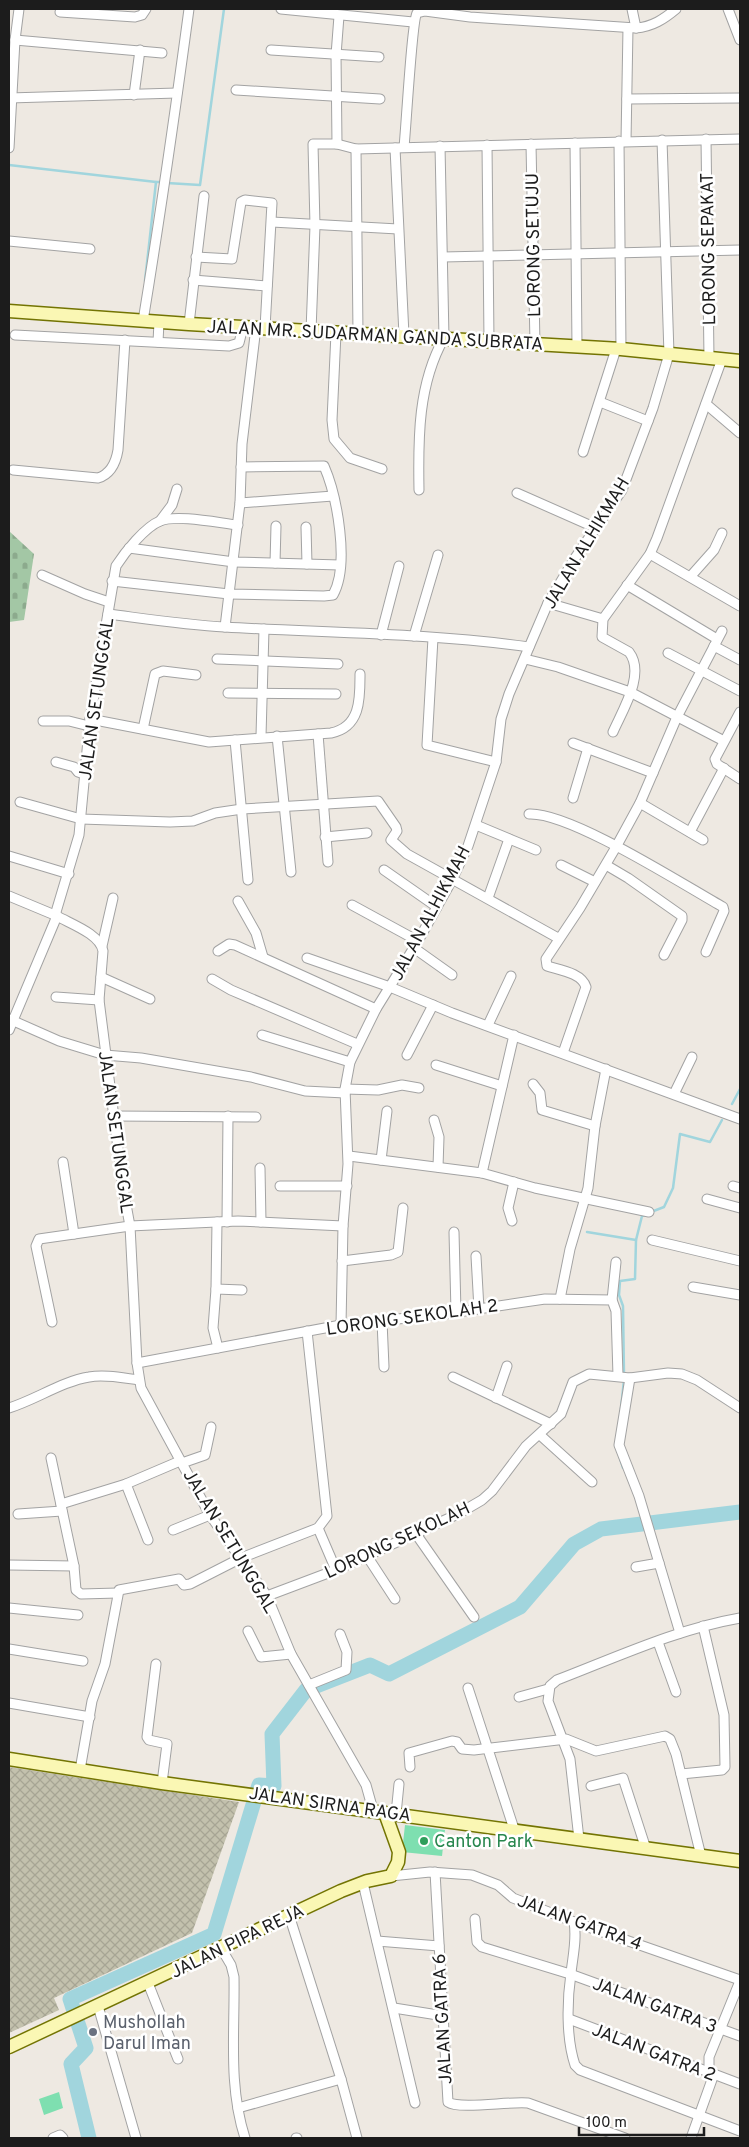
<svg xmlns="http://www.w3.org/2000/svg" width="749" height="2147" font-family="Overpass,sans-serif">
	<style>
		.construction { fill: url(#construction-cross-hatch) }
		.cemetery { fill: url(#cemetery-stones) }
		.pitch { fill: #7edfb0 }
		.lines { fill: none; stroke-linecap: round; stroke-linejoin: round }
		.stream { stroke: #a1d5dd; stroke-width: 2.5 }
		.river { stroke: #a1d5dd; stroke-width: 15 }
		.street-casing { stroke: #a3a3a3; stroke-width: 11 }
		.secondary-casing { stroke: #737403; stroke-width: 15 }
		.street { stroke: #fff; stroke-width: 9 }
		.secondary { stroke: #faf7b4; stroke-width: 12 }
		.leisure-dot { fill: #2e9e5b; stroke: #fff; stroke-width: 2 }
		.worship-dot { fill: #6b7280; stroke: #fff; stroke-width: 2 }
		.labels { text-anchor: middle; stroke-width: 5; stroke-linejoin: round; paint-order: stroke }
		.street-label { font-size: 18px; fill: #1c1c1c; stroke: #fff }
		.leisure-label { font-size: 18px; fill: #27864d; stroke: #fff; text-anchor: start }
		.worship-label { font-size: 18px; fill: #5b616d; stroke: #fff; text-anchor: start }
	</style>
	<defs>
		<pattern id="construction-cross-hatch" width="8" height="8" patternUnits="userSpaceOnUse" patternTransform="scale(1.25)"><rect width="8" height="8" fill="#c3c1ad"/><path d="M0 0l8 8M0 8l8-8" fill="none" stroke="#a7a594"/></pattern>
		<pattern id="cemetery-stones" width="16" height="16" patternUnits="userSpaceOnUse" patternTransform="scale(1.25)"><rect width="16" height="16" fill="#a3c7a5"/><path d="M2 7V4a2 2 0 0 1 4 0v3zM10 15v-3a2 2 0 0 1 4 0v3z" fill="#8caa8d"/></pattern>
	</defs>
	<rect width="100%" height="100%" fill="#eee9e2"/>
	<path class="construction" d="M9 1767 239 1802 192 1933 54 1998 59 2010 9 2033Z"/>
	<path class="cemetery" d="M9 531 34 554 24 620 9 622Z"/>
	<g class="pitch">
		<path d="M405 1825 445 1830 442 1856 402 1852Z"/>
		<path d="M59 2092 63 2108 44 2115 39 2099Z"/>
	</g>
	<g class="lines">
		<g class="stream">
			<path d="M9 165 156 182"/>
			<path d="M167 183 200 185 224 9"/>
			<path d="M145 281 156 182H162"/>
			<path d="M732 1104 740 1089"/>
			<path d="M651 1212 664 1207 673 1188 680 1134 710 1142 722 1120"/>
			<path d="M587 1232 636 1240"/>
			<path d="M624 1375 623 1306 619 1295 620 1281 635 1279 636 1240 642 1216 646 1215"/>
			<path d="M621 1409 624 1380"/>
			<path d="M618 1452 623 1468"/>
		</g>
		<path class="river" d="M89 2138 71 2064 86 2048 70 1999 214 1934 259 1785 274 1786 272 1734 306 1690 370 1665 389 1674 520 1607 574 1544 601 1529 740 1512"/>
		<defs>
			<g id="street">
				<path d="M281 9 413 22"/>
				<path d="M632 9 636 28"/>
				<path d="M728 9 740 40"/>
				<path d="M60 12 135 17 142 15 146 9"/>
				<path d="M15 40 162 53"/>
				<path d="M271 50 379 57"/>
				<path d="M236 90 380 99"/>
				<path d="M134 95 140 50"/>
				<path d="M9 98 177 93"/>
				<path d="M627 99 740 98"/>
				<path d="M706 139 709 358"/>
				<path d="M619 141 621 349"/>
				<path d="M626 141 628 28"/>
				<path d="M575 143 577 347"/>
				<path d="M337 144 336 55 339 16"/>
				<path d="M531 144 535 345"/>
				<path d="M487 145 489 341"/>
				<path d="M404 147C406 129 412 20 417 13L425 11 470 17 636 28C652 27 664 19 676 9"/>
				<path d="M9 148 15 40 19 9"/>
				<path d="M395 148 404 335"/>
				<path d="M356 149 358 333"/>
				<path d="M272 222 398 229"/>
				<path d="M9 241 90 249"/>
				<path d="M196 257 232 259 241 202 245 200 272 203 265 328"/>
				<path d="M443 257 740 250"/>
				<path d="M193 280 267 286"/>
				<path d="M143 321C160 217 175 113 189 9"/>
				<path d="M189 324 204 196"/>
				<path d="M311 331 315 226 313 144H337L356 149 740 139"/>
				<path d="M336 333 332 420 334 439 350 458 382 469"/>
				<path d="M15 335 229 346 239 343 243 327"/>
				<path d="M158 342 159 322"/>
				<path d="M600 402 648 421"/>
				<path d="M706 404 740 433"/>
				<path d="M583 452 616 349"/>
				<path d="M13 470 98 478C111 474 116 462 118 450L125 340"/>
				<path d="M419 490C418 438 418 384 444 338L440 146"/>
				<path d="M517 493 596 528"/>
				<path d="M240 503 333 496"/>
				<path d="M160 521 172 505 177 489"/>
				<path d="M238 525C219 523 177 514 160 521 145 527 125 552 116 566L90 719 79 835 56 912 57 916C71 924 100 934 103 951L99 1000 123 1188 130 1226 137 1363 141 1388 210 1515 267 1596 291 1654 366 1785 373 1810"/>
				<path d="M306 527 307 564"/>
				<path d="M129 548 234 562 340 565"/>
				<path d="M650 554 740 606"/>
				<path d="M275 563 276 526"/>
				<path d="M42 575 85 594 109 602"/>
				<path d="M690 577 714 550 722 533"/>
				<path d="M112 581 229 594 324 596 333 595C350 565 337 496 324 466L241 467"/>
				<path d="M627 585 717 639"/>
				<path d="M548 603 603 619"/>
				<path d="M108 614C147 619 186 625 225 627 327 633 429 633 529 647"/>
				<path d="M225 627 240 503 242 444 256 327"/>
				<path d="M381 635 399 566"/>
				<path d="M414 636 438 555"/>
				<path d="M433 638 427 745 496 762"/>
				<path d="M714 646 740 660"/>
				<path d="M668 653 740 691"/>
				<path d="M217 659 338 664"/>
				<path d="M525 659 558 667 630 692 724 741"/>
				<path d="M228 693 336 694"/>
				<path d="M740 712 715 759 717 764 740 779"/>
				<path d="M90 719 209 742 331 733C361 727 360 698 360 674"/>
				<path d="M43 721H69L89 726"/>
				<path d="M143 729 155 674 163 671 196 675"/>
				<path d="M613 732C622 711 646 674 629 652L602 637 603 619 650 554 657 538 722 359"/>
				<path d="M318 734 328 862"/>
				<path d="M261 736 264 629"/>
				<path d="M277 736 291 872"/>
				<path d="M235 740 248 880"/>
				<path d="M573 743 653 773"/>
				<path d="M56 762 74 767 78 772 84 774"/>
				<path d="M573 798 588 748"/>
				<path d="M20 802 81 819 170 822 193 821 215 813 242 809 378 801 396 827 397 831 391 840 407 854 558 938"/>
				<path d="M640 803 703 840"/>
				<path d="M529 814C570 812 682 884 723 907L724 911 706 952"/>
				<path d="M476 825 536 850"/>
				<path d="M690 832 724 768"/>
				<path d="M325 837 367 833"/>
				<path d="M9 856 69 874"/>
				<path d="M561 865 595 882"/>
				<path d="M606 865 628 878 682 916V920L664 955"/>
				<path d="M384 870 437 907"/>
				<path d="M9 896 57 916 9 1030"/>
				<path d="M488 898 509 839"/>
				<path d="M238 901 256 933 263 957"/>
				<path d="M352 905 418 941"/>
				<path d="M102 946 113 898"/>
				<path d="M414 948 452 975"/>
				<path d="M218 951 229 944 235 945 376 1009"/>
				<path d="M307 958 390 987 452 1013 740 1119"/>
				<path d="M101 977 150 999"/>
				<path d="M212 979 231 990 357 1044"/>
				<path d="M56 997 99 1000"/>
				<path d="M9 1019 59 1041 105 1055 141 1058 251 1077 305 1091 345 1093"/>
				<path d="M488 1025 511 976"/>
				<path d="M262 1035 350 1062"/>
				<path d="M563 1053 586 987C582 973 560 970 547 966L546 959 580 908 616 847 640 803 677 717 722 631"/>
				<path d="M407 1055 433 1005"/>
				<path d="M436 1065 502 1086"/>
				<path d="M533 1084 540 1093 542 1110 595 1126"/>
				<path d="M345 1089 378 1090 402 1085 419 1088"/>
				<path d="M674 1094 692 1057"/>
				<path d="M113 1116 256 1117"/>
				<path d="M434 1120 439 1137 438 1167"/>
				<path d="M349 1156 482 1173 535 1188 649 1212"/>
				<path d="M381 1160 387 1111"/>
				<path d="M63 1162 74 1234"/>
				<path d="M260 1168 261 1222"/>
				<path d="M482 1173 514 1035"/>
				<path d="M280 1186H347"/>
				<path d="M733 1186 740 1188"/>
				<path d="M707 1199 740 1208"/>
				<path d="M512 1221 508 1208 514 1182"/>
				<path d="M227 1222 228 1116"/>
				<path d="M454 1232 456 1312"/>
				<path d="M652 1240 740 1261"/>
				<path d="M476 1256 479 1309"/>
				<path d="M342 1261 391 1255 398 1252 403 1208"/>
				<path d="M693 1287 740 1295"/>
				<path d="M216 1289 217 1222"/>
				<path d="M560 1299 570 1249 588 1188 595 1126 606 1069"/>
				<path d="M612 1300 616 1262"/>
				<path d="M382 1321 384 1367"/>
				<path d="M52 1322 36 1246 39 1239 130 1226 238 1221 343 1226"/>
				<path d="M341 1325 343 1226 348 1164 345 1089 350 1062 376 1009 418 941 452 880 468 846 496 762 501 719 509 694 548 603 575 558 622 490 653 408 669 354 662 140"/>
				<path d="M218 1348 213 1328 216 1289 242 1290"/>
				<path d="M137 1363 341 1325 445 1314 545 1299 612 1300 616 1311 618 1376"/>
				<path d="M453 1377 551 1424"/>
				<path d="M630 1378 619 1445 639 1496 659 1563"/>
				<path d="M496 1398 507 1366"/>
				<path d="M9 1408C35 1400 63 1381 89 1377 105 1374 123 1378 139 1380"/>
				<path d="M540 1435 592 1482"/>
				<path d="M51 1458 74 1566 76 1590 81 1594 118 1593"/>
				<path d="M182 1463 205 1455 211 1427"/>
				<path d="M126 1484 148 1540"/>
				<path d="M61 1504 126 1484 180 1461"/>
				<path d="M18 1514 62 1511"/>
				<path d="M318 1528 336 1570"/>
				<path d="M173 1530 210 1515"/>
				<path d="M416 1534 474 1617"/>
				<path d="M367 1556 395 1599"/>
				<path d="M9 1565 74 1566"/>
				<path d="M636 1567 659 1563 680 1633"/>
				<path d="M267 1596 336 1570 458 1514 482 1500 492 1491 526 1446 561 1414 573 1382 589 1374 630 1378 668 1373 682 1374 697 1380 740 1408"/>
				<path d="M9 1608 78 1615"/>
				<path d="M248 1631 261 1657 291 1654"/>
				<path d="M658 1642 676 1692"/>
				<path d="M9 1649 83 1661"/>
				<path d="M156 1664 147 1737 149 1740 167 1744 162 1783"/>
				<path d="M309 1685 346 1670 347 1652 340 1634"/>
				<path d="M468 1688 514 1829"/>
				<path d="M519 1697 548 1689"/>
				<path d="M9 1703 90 1717"/>
				<path d="M410 1767 409 1753 452 1741 457 1742 462 1749 474 1750 566 1739 596 1751 665 1736 670 1739 676 1754 701 1856"/>
				<path d="M80 1770 92 1701 105 1664 119 1590 179 1579 184 1585 190 1584 241 1558 318 1528 327 1516 307 1331"/>
				<path d="M681 1774 722 1770 725 1767 724 1715 703 1626"/>
				<path d="M591 1786 623 1778 646 1849"/>
				<path d="M396 1814 399 1784"/>
				<path d="M579 1839 570 1759 548 1701 550 1686 557 1680C617 1657 677 1629 740 1618"/>
				<path d="M435 1872 448 2102C459 2110 509 2101 528 2103L625 2138"/>
				<path d="M391 1876 430 1872 472 1875 498 1885 513 1898 574 1922 740 1980"/>
				<path d="M363 1883 415 2103"/>
				<path d="M289 1915 341 2079 357 2138"/>
				<path d="M475 1919 477 1942 482 1947 570 1974 740 2036"/>
				<path d="M574 1922C577 1939 573 1955 571 1973 567 2001 566 2038 575 2065L580 2070 740 2131"/>
				<path d="M377 1941 439 1946"/>
				<path d="M221 1948 231 1965 234 1977C235 2032 228 2085 245 2138"/>
				<path d="M148 1983 178 2059"/>
				<path d="M98 2006 136 2138"/>
				<path d="M394 2008 444 2016"/>
				<path d="M569 2019 740 2084"/>
				<path d="M709 2073V2057L740 1981"/>
				<path d="M238 2108 341 2079"/>
				<path d="M53 2138 60 2135 63 2138"/>
				<path d="M296 2138H297"/>
				<path d="M691 2138 714 2074"/>
			</g>
			<g id="secondary">
				<path d="M9 311 189 324 621 349 740 361"/>
				<path d="M9 1759 162 1783 740 1861"/>
				<path d="M9 2047 341 1891 367 1881 391 1876 398 1862 399 1852 385 1813"/>
			</g>
		</defs>
		<use href="#street" class="street-casing"/>
		<use href="#secondary" class="secondary-casing"/>
		<use href="#street" class="street"/>
		<use href="#secondary" class="secondary"/>
	</g>
	<circle class="leisure-dot" cx="424" cy="1841" r="5"/>
	<circle class="worship-dot" cx="93" cy="2032" r="5"/>
	<g class="labels">
		<g class="street-label">
			<text transform="translate(533 245) rotate(-91)" y="6">LORONG SETUJU</text>
			<text transform="translate(708 249) rotate(-91)" y="6">LORONG SEPAKAT</text>
			<text transform="translate(375 335) rotate(3)" y="6">JALAN MR. SUDARMAN GANDA SUBRATA</text>
			<text transform="translate(586 543) rotate(-59)" y="6">JALAN ALHIKMAH</text>
			<text transform="translate(96 699) rotate(-82)" y="6">JALAN SETUNGGAL</text>
			<text transform="translate(430 913) rotate(-62)" y="6">JALAN ALHIKMAH</text>
			<text transform="translate(116 1132) rotate(82)" y="6">JALAN SETUNGGAL</text>
			<text transform="translate(412 1317) rotate(-8)" y="6">LORONG SEKOLAH 2</text>
			<text transform="translate(397 1540) rotate(-25)" y="6">LORONG SEKOLAH</text>
			<text transform="translate(230 1541) rotate(59)" y="6">JALAN SETUNGGAL</text>
			<text transform="translate(330 1804) rotate(8)" y="6">JALAN SIRNA RAGA</text>
			<text transform="translate(580 1922) rotate(20)" y="6">JALAN GATRA 4</text>
			<text transform="translate(237 1941) rotate(-26)" y="6">JALAN PIPA REJA</text>
			<text transform="translate(655 2005) rotate(20)" y="6">JALAN GATRA 3</text>
			<text transform="translate(442 2019) rotate(-93)" y="6">JALAN GATRA 6</text>
			<text transform="translate(654 2052) rotate(21)" y="6">JALAN GATRA 2</text>
		</g>
		<g class="leisure-label">
			<text x="434" y="1847">Canton Park</text>
		</g>
		<g class="worship-label">
			<text x="103" y="2028">Mushollah<tspan x="103" dy="21">Darul Iman</tspan></text>
		</g>
	</g>
	<rect width="749" height="2147" fill="none" stroke="#1c1c1c" stroke-width="20"/>
	<path d="M579 2127v8h125v-8" fill="none" stroke="#1c1c1c" stroke-width="2.5"/>
	<text x="586" y="2127" font-size="15" fill="#1c1c1c" stroke="#ffffff" stroke-width="4" paint-order="stroke">100 m</text>
</svg>
